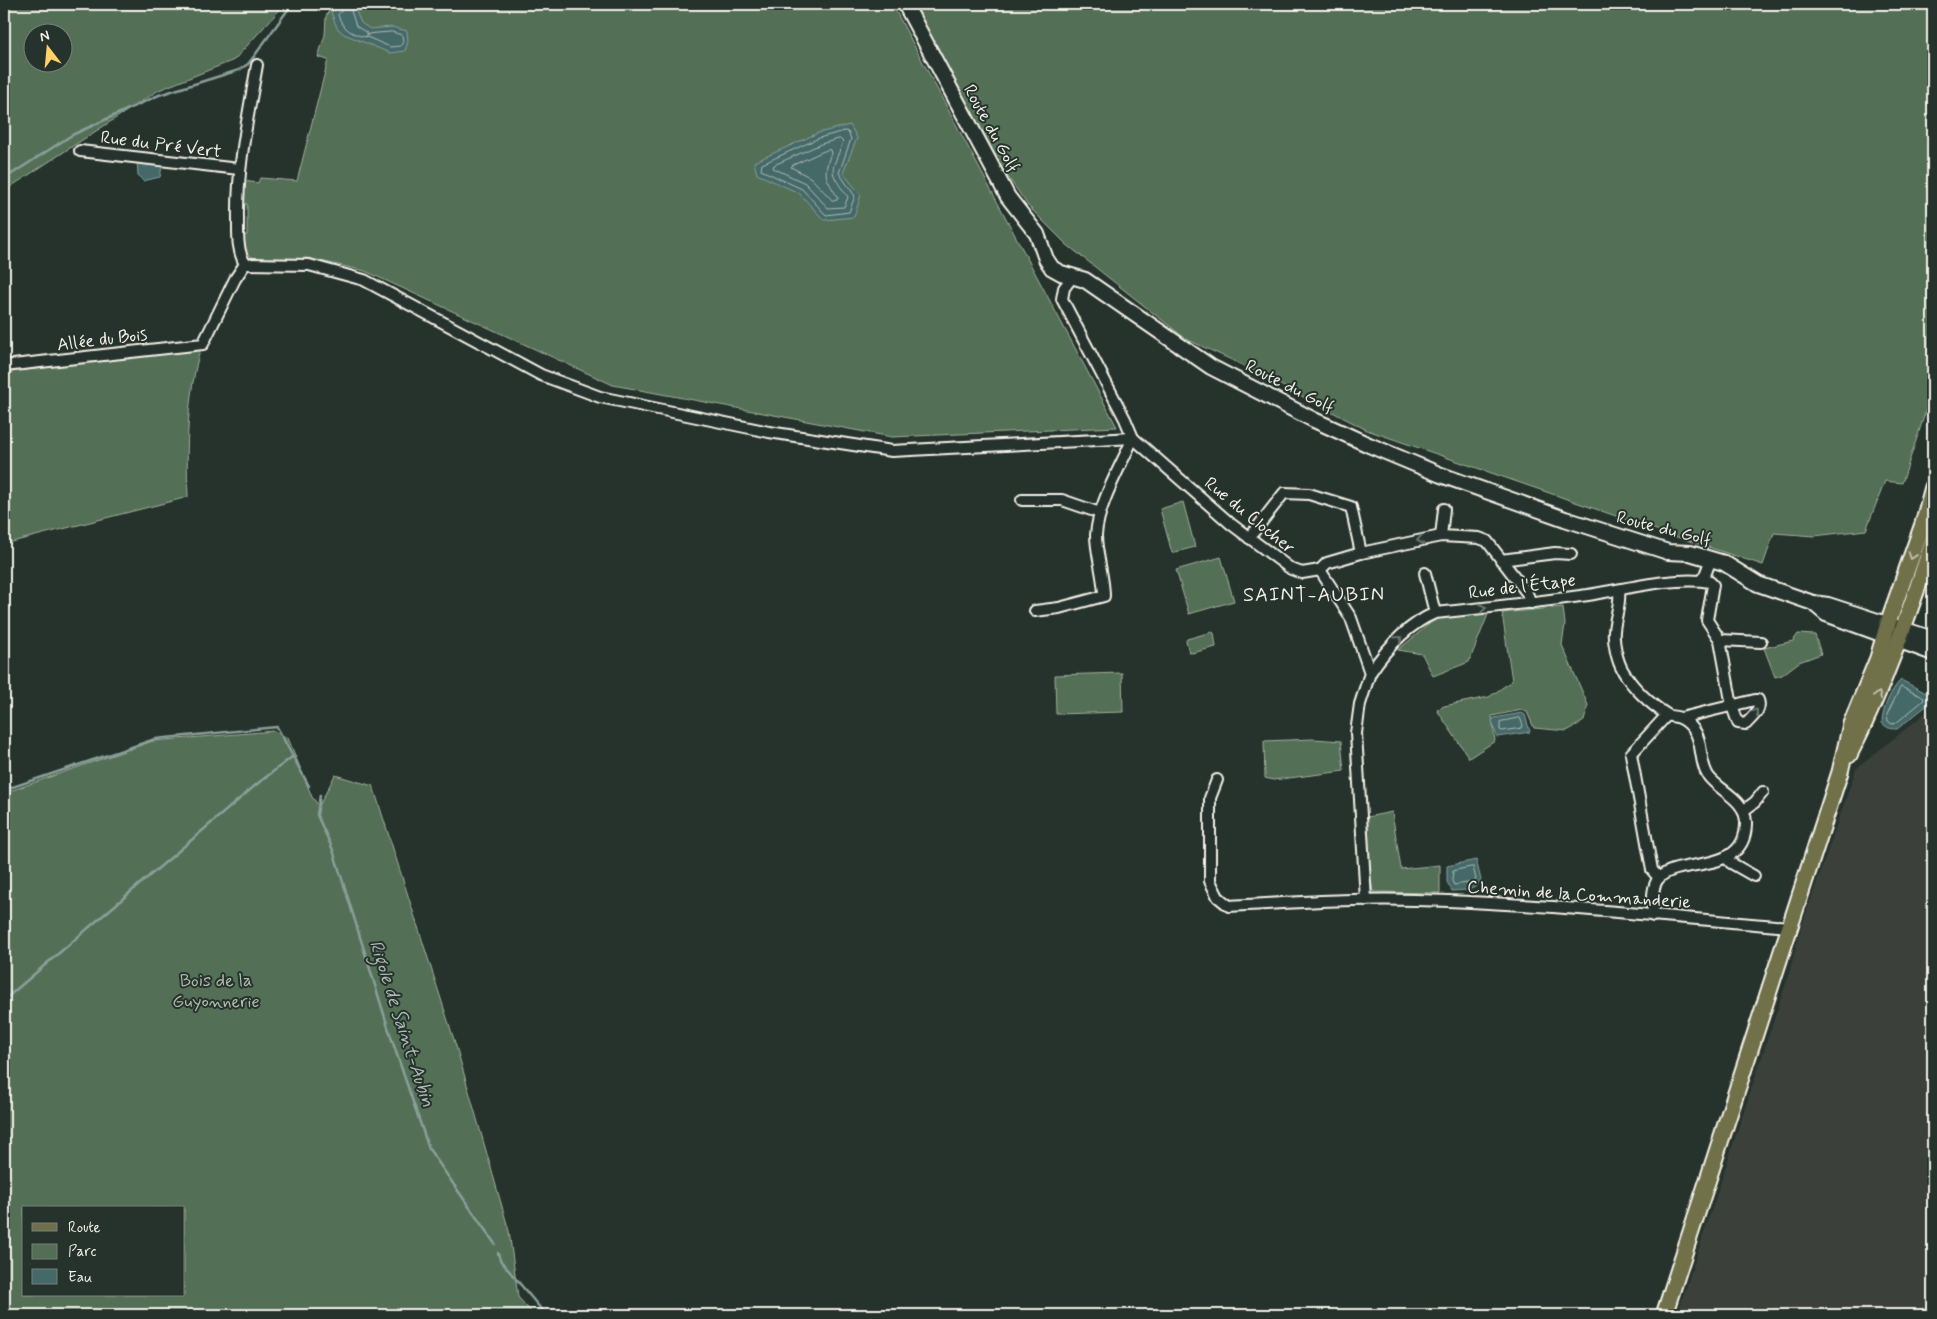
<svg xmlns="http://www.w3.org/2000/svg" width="1937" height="1319" font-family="Mynerve,sans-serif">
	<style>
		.built { fill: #3b413a }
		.green { fill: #526f56; stroke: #a3b09f; fill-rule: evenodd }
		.water { fill: #446968; stroke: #8a9f9b }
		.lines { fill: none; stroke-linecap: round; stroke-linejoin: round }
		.shore { stroke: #aebbb5; stroke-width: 1 }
		.stream { stroke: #8a9f9b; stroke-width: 2.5 }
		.street-casing { stroke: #f4f1e8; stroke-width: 14 }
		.secondary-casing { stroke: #f4f1e8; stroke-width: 18 }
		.primary-casing { stroke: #f4f1e8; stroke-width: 19 }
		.street { stroke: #26332d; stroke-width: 10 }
		.secondary { stroke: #26332d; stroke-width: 14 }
		.primary { stroke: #6f704a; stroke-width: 15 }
		.oneway { stroke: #6e766e }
		.oneway2 { stroke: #bfbda9 }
		.labels { text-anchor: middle; stroke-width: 4; stroke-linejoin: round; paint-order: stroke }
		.street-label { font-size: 18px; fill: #f4f1e8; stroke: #26332d }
		.park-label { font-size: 18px; fill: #b3bdae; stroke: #26332d }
		.water-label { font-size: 19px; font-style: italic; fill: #aebbb5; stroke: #26332d }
		.quarter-label { font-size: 20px; letter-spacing: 1px; fill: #f4f1e8; stroke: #26332d }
	</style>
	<rect width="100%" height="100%" fill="#26332d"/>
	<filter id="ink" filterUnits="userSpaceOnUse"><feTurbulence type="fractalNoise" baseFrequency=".02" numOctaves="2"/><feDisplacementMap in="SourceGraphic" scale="10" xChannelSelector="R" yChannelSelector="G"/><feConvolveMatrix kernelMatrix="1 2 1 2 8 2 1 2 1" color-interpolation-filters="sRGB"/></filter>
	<g filter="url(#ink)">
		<path class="built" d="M1933 707V1315H1677L1788 977 1801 928 1856 769Z"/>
		<g class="green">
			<path d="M4 4H285L234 60 159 90 4 191ZM32 32H62V62H32Z"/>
			<path d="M333 4H892L1117 427 892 437 613 385 365 271 307 258 291 260 254 258 243 252 242 236 247 235V204H242L243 181 258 183 260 178 297 181 328 60 318 57 325 35 326 16Z"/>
			<path d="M914 4H1933V389L1902 483 1885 481 1866 530 1814 536 1774 533 1763 565 1671 535 1367 430 1234 361 1186 339 1066 244 1029 207 1003 170Z"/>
			<path d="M201 347C187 395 186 446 188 497L4 544V373Z"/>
			<path d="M1183 502 1195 547 1172 553 1160 509Z"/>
			<path d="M1221 557 1234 601 1189 614 1176 570Z"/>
			<path d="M1563 607 1565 624 1562 645 1588 705 1584 721 1567 731 1534 728 1527 712 1522 710 1492 716 1495 741 1469 758 1437 710 1444 706 1489 697 1512 681 1502 613Z"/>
			<path d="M1489 612 1469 662 1433 676 1422 654 1398 650 1434 620 1447 616Z"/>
			<path d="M1212 632 1214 633 1216 647 1192 653 1189 652 1186 641 1187 639Z"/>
			<path d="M1798 634 1815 635 1821 654 1799 662 1782 675 1775 677 1764 648 1793 641Z"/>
			<path d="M1122 673 1123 712 1056 714 1055 675Z"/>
			<path d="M274 731 288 738 312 797 319 806 335 775 373 786 456 1046 509 1231 518 1297 534 1315H4V793L153 741ZM24 1208H184V1295H24Z"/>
			<path d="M1314 739 1341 741 1344 771 1273 780 1265 778 1264 741Z"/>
			<path d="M1392 812 1401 869 1440 865V893L1373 892 1370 874 1367 817Z"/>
		</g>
		<g class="water">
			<path d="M353 4 361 23 370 29 392 27 407 31 408 41 405 51 390 53 344 34 337 28 331 12 342 5Z"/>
			<path d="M850 125 857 138 843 173 861 195 854 217 824 220 799 193 757 174 754 162 818 133Z"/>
			<path d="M137 160 163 161 160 177 143 181 138 175Z"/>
			<path d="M1901 680 1932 696 1933 698 1930 703 1897 729C1890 729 1887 728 1882 723 1882 710 1891 689 1901 680Z"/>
			<path d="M1522 713 1525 715 1530 732 1497 737 1492 721 1494 718Z"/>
			<path d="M1476 860 1481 880C1475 892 1463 890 1452 891L1447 882V866Z"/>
		</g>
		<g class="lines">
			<g class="shore">
				<path d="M346 7 350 8 356 26 367 33 366 37C352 35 342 28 338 15Z"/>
				<path d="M392 32 402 35 403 41 401 46 390 47 367 37 369 34Z"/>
				<path d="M845 131 848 132 851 139 839 173 855 196 849 212 826 215 802 189 761 170 762 164 819 138Z"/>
				<path d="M840 139 843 142C831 174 827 168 848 197L844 207 828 208 805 183 773 168 774 165 821 144Z"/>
				<path d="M830 150 831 153C822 177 826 177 838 198L837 200 833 201 811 178 791 167 793 165 824 151Z"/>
				<path d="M1901 687 1923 697 1924 700 1896 723 1892 724 1888 721 1887 715Z"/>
				<path d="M1520 718 1523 725 1522 728 1502 731 1500 730V722Z"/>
				<path d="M1473 867 1476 879 1474 882 1454 885 1452 881 1453 871Z"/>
			</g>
			<g class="stream">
				<path d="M4 179 72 135 159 95 239 70 248 64 255 55 292 4"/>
				<path d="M4 790 155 739 277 727 309 786"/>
				<path d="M320 795 317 815 333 850 392 1040 429 1149 495 1244"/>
				<path d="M4 1000 257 784 292 757"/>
				<path d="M498 1253 500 1260 546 1315"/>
			</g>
			<defs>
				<g id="street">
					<path d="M80 151 239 169"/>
					<path d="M245 264 309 265 364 280 541 375 600 397 769 432 892 451 1133 438"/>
					<path d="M245 264C237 250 238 235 238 219 237 167 248 117 257 65"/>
					<path d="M1073 276 1064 288 1062 299 1125 419 1133 438 1231 524 1291 569 1302 573 1320 570 1351 618 1370 673 1360 704 1356 733 1366 900"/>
					<path d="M4 366 203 344 235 279 245 264"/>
					<path d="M1022 500H1062L1100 513"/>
					<path d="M1441 536 1444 509"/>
					<path d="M1249 538 1284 493 1309 494 1351 507 1361 553"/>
					<path d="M1501 560 1555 553 1571 554"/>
					<path d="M1320 570 1327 563 1361 553 1441 536 1479 538 1487 541 1527 593 1531 603"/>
					<path d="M1425 573 1435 613"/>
					<path d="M1701 580 1705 575 1711 559"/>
					<path d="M1619 590C1621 604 1615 617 1614 631 1613 642 1617 661 1623 671 1632 687 1650 704 1666 714 1670 717 1675 716 1680 718 1685 720 1691 726 1694 730 1703 741 1699 764 1709 777 1721 792 1745 799 1746 822 1747 877 1677 856 1658 879 1651 888 1653 905 1653 916"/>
					<path d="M1035 611 1059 608 1104 596C1104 576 1096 554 1096 535 1098 504 1120 468 1133 438"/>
					<path d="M1720 640 1761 642"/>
					<path d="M1370 673C1386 649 1409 624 1435 613 1487 608 1537 602 1588 595 1625 589 1675 576 1710 582L1713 585 1707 620 1720 640 1732 706 1738 723 1746 724C1752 717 1762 710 1758 700H1755L1681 718"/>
					<path d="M1217 780 1210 798V881L1218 897 1229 906C1291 903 1353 898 1415 900 1539 903 1665 917 1789 927"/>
					<path d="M1743 811 1755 802 1763 792"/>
					<path d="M1726 857 1731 863 1754 876"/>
					<path d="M1659 878 1652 870 1631 754 1667 715"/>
				</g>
				<g id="secondary">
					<path d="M905 4 1008 197 1037 234 1046 259 1052 268 1061 273 1085 280 1211 367 1314 420 1369 445 1441 475 1565 519 1668 552 1690 553 1724 563 1758 584 1813 603 1828 605 1933 639"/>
					<path d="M1813 603 1826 614 1933 653"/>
				</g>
				<g id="primary">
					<path d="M1849 755C1884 686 1909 614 1933 541"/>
					<path d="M1664 1315 1840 772 1851 724 1878 658 1888 623 1923 524 1933 487"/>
				</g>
			</defs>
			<use href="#street" class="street-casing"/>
			<use href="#secondary" class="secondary-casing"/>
			<use href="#primary" class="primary-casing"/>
			<use href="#street" class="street"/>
			<use href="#secondary" class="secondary"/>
			<use href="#primary" class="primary"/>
		</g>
		<defs><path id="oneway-chevron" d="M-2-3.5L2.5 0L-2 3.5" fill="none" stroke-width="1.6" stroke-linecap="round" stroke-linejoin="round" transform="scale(1.25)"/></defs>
		<g class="oneway">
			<use href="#oneway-chevron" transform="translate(1420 540) rotate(168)"/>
			<use href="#oneway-chevron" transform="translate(1483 608) rotate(-6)"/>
			<use href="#oneway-chevron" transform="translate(1399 639) rotate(-42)"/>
			<use href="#oneway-chevron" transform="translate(1755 712) rotate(-56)"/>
		</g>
		<g class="oneway2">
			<use href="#oneway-chevron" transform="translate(1912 556) rotate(109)"/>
			<use href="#oneway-chevron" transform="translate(1878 695) rotate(-67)"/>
		</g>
	</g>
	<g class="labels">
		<g class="street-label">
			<text transform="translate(992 128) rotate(61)" y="6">Route du Golf</text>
			<text transform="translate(161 144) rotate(7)" y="6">Rue du Pré Vert</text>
			<text transform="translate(102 339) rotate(-7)" y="6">Allée du Bois</text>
			<text transform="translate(1290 386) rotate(27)" y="6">Route du Golf</text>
			<text transform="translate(1250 515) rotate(39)" y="6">Rue du Clocher</text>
			<text transform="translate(1664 528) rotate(14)" y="6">Route du Golf</text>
			<text transform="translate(1522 586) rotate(-7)" y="6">Rue de l'Étape</text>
			<text transform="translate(1579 894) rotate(4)" y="6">Chemin de la Commanderie</text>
		</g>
		<g class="park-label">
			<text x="216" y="986">Bois de la<tspan x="216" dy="21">Guyonnerie</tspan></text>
		</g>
		<g class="water-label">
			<text transform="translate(403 1023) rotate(72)" y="7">Rigole de Saint-Aubin</text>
		</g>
		<g class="quarter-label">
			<text x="1314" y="601">SAINT-AUBIN</text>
		</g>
	</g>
	<rect width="1937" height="1319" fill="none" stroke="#26332d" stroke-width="20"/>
	<rect x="10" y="10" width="1917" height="1299" fill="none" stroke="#f4f1e8" stroke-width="2" filter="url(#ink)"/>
	<rect x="22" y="1206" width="162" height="90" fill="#26332d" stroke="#787f78"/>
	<rect x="32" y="1223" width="25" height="8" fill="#6f704a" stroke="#787f78"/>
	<text x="68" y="1232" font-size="15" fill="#f4f1e8">Route</text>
	<rect x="32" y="1244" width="25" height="15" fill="#526f56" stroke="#787f78"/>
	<text x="68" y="1256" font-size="15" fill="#f4f1e8">Parc</text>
	<rect x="32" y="1269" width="25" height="15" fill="#446968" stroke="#787f78"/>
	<text x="68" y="1282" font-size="15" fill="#f4f1e8">Eau</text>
	<g transform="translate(48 48) rotate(344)"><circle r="24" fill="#26332d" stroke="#787f78"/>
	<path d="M0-4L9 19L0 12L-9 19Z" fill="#ffd166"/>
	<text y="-8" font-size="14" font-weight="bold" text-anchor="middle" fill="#f4f1e8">N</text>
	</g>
</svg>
